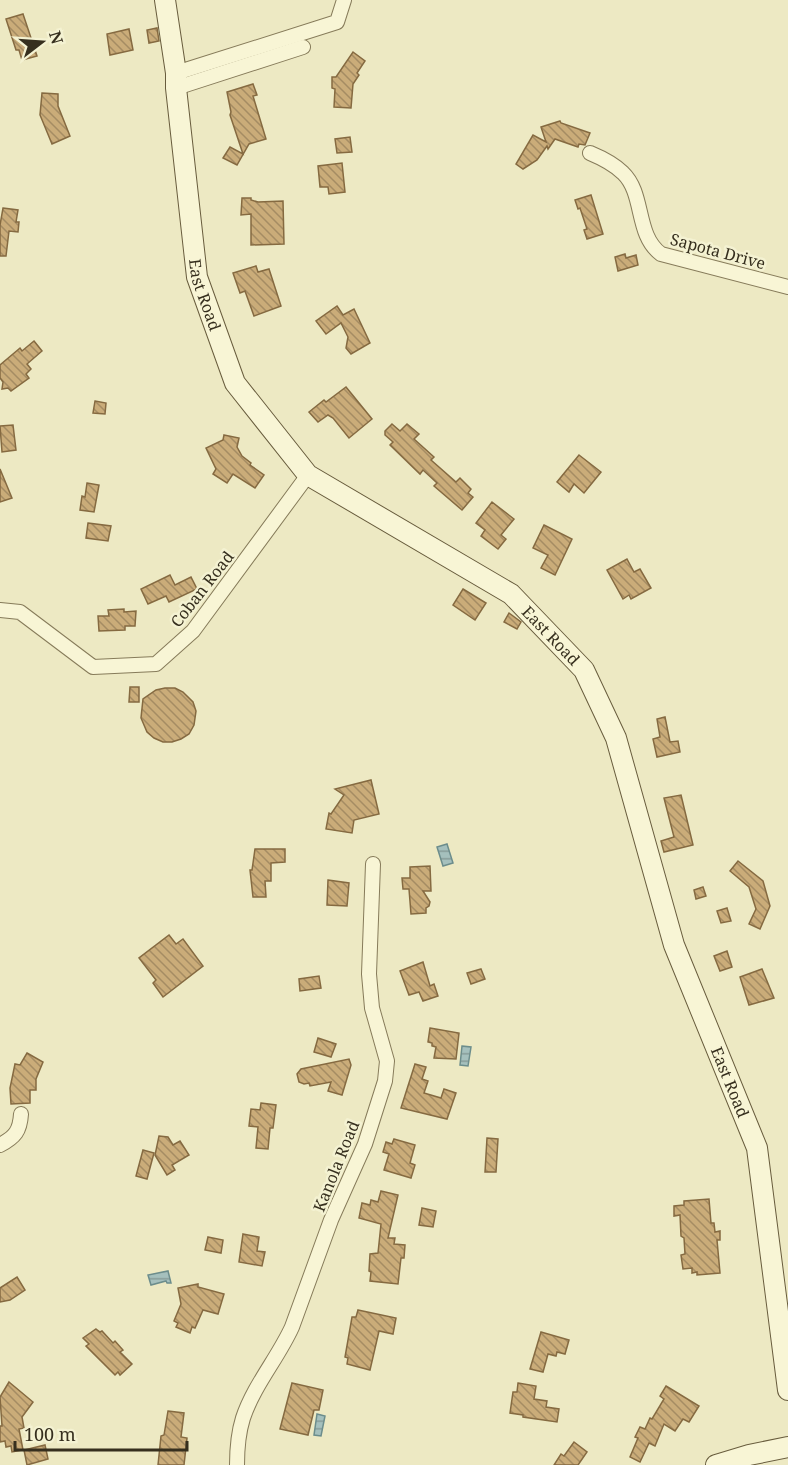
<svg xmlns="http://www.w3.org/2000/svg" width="788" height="1465" font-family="'Noto Serif',serif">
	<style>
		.water { fill: url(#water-rules); stroke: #6c8d8c; stroke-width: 1.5 }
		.building { fill: url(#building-back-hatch); stroke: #856a41; stroke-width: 1.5 }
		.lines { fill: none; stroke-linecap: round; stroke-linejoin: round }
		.street-casing { stroke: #867b5a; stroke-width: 16 }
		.secondary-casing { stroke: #685c3d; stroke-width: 22 }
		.street { stroke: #f8f5d5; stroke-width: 14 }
		.secondary { stroke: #f8f5d5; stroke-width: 20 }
		.labels { text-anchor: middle; stroke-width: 5; stroke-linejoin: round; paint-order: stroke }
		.street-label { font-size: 16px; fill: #362f1e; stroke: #f4f2d2 }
	</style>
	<defs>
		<pattern id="water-rules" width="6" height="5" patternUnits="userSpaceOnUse" patternTransform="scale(1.5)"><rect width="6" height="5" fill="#a5c0bd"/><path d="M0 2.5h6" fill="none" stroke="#879c99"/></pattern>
		<pattern id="building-back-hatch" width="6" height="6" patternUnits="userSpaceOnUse" patternTransform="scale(1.5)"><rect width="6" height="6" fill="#caac79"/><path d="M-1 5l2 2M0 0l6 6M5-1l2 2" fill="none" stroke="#a58c63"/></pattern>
	</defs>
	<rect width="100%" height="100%" fill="#ede9c3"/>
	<g class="water">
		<path d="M447 844 453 863 443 866 437 847Z"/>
		<path d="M462 1046 471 1047 468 1066 460 1065Z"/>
		<path d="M168 1271 171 1283H167L166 1281 151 1285 148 1275Z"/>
		<path d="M317 1414 325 1416 321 1436 314 1435Z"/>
	</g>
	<g class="building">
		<path d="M23 14 37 56 22 60 19 50H16L6 19Z"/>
		<path d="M157 28 159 41 149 43 147 30Z"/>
		<path d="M129 29 133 50 110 55 107 34Z"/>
		<path d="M353 52 365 61 357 73 359 75 353 84 351 108 334 107 335 89 332 88V77H336Z"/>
		<path d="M253 84 257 95 253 96 266 139 249 144 237 165 223 158 230 147 243 154 230 115 231 112 227 92Z"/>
		<path d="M42 93 58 94V106L70 136 52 144 40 115Z"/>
		<path d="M560 121 561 123 590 133 585 145 579 144 578 147 555 139 548 149 547 146 537 160 523 169 516 164 533 135 546 142 541 127Z"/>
		<path d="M350 137 352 152 337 153 335 139Z"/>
		<path d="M342 163 345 192 329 194 328 187H320L318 166Z"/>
		<path d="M591 195 603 234 587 239 584 230 587 229 580 208 578 209 575 200Z"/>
		<path d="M242 198H251V200L258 202 283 201 284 244 251 245V214L241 215Z"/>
		<path d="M3 208 18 210 16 222H19L18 232 9 231 6 256H0V225Z"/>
		<path d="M625 254 626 258 636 255 638 265 618 271 615 257Z"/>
		<path d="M256 266 258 272 269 269 281 306 254 316 245 291 240 293 233 273Z"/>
		<path d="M337 306 343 315 354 309 370 343 351 354 346 348 348 337 341 323 326 334 316 321Z"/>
		<path d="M34 341 42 351 27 364 31 369 26 374 29 378 11 391 8 388 2 389 3 382 0 378V365L20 348 22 351Z"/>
		<path d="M346 387 372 419 349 438 333 418 328 415 318 422 309 412 324 400 326 402Z"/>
		<path d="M95 401 106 403 105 414 93 413Z"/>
		<path d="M392 424 400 431 407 424 419 434 414 439 434 457 431 460 456 482 460 478 471 489 468 493 473 497 462 510 434 486 437 483 423 470 420 474 390 445 393 442 385 435V431Z"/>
		<path d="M13 425 16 450 2 452 0 426Z"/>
		<path d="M224 435 239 438 237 447 242 456 251 463 250 465 264 475 255 488 233 474 227 483 213 474 216 469 206 448 223 440Z"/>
		<path d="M579 455 601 472 584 493 574 484 569 492 557 482Z"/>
		<path d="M0 469 12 498 0 502Z"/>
		<path d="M87 483 99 485 94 512 80 510 82 496 85 497Z"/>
		<path d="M492 502 514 519 501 535 506 539 498 549 481 536 485 530 476 523Z"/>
		<path d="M88 523 111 526 108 541 86 538Z"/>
		<path d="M544 525 572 539 555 575 541 568 548 555 533 548Z"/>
		<path d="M627 559 634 572 640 569 651 588 631 599 629 595 623 599 607 570Z"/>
		<path d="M170 575 175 585 191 577 197 589 169 602 166 596 148 604 141 589Z"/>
		<path d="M463 589 486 603 475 620 453 605Z"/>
		<path d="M124 609V612L136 611 135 626H125V630L99 631 98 616H109L108 610Z"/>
		<path d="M509 613 521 622 517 629 504 622Z"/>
		<path d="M130 687H139V702H129Z"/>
		<path d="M165 688H175L183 692 193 702 196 711 194 725 189 734 181 739 172 742H163L154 738 147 732 141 718 143 699 156 690Z"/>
		<path d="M665 717 670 742 678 741 680 752 657 757 653 739 660 737 657 719Z"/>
		<path d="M371 780 379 814 354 820 352 833 326 829 329 813 331 814 344 795 335 789Z"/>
		<path d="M681 795 693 845 664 852 661 841 674 837 664 798Z"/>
		<path d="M255 849H285V862L271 863V881H265L266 897H253L250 870H252Z"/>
		<path d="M738 861 763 881 770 906 760 929 749 924 756 909 749 887 730 871Z"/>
		<path d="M430 866 431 891H423L430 902 429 906 426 908V913L411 914 409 889H403L402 878H410V867Z"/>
		<path d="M328 880 349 883 347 906 327 905Z"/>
		<path d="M703 887 706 896 696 899 694 890Z"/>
		<path d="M727 908 731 921 721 923 717 911Z"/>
		<path d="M169 935 176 944 183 939 203 966 163 997 153 983 156 980 139 958Z"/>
		<path d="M727 951 732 967 720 971 714 956Z"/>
		<path d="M423 962 430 986 434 984 438 996 423 1001 419 992 409 995 400 971Z"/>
		<path d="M481 969 485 979 471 984 467 973Z"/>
		<path d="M762 969 774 998 749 1005 740 977Z"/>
		<path d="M319 976 321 988 300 991 299 979Z"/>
		<path d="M430 1028 459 1033 456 1059 434 1058 436 1047 432 1046V1043L428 1042Z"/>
		<path d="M318 1038 336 1044 331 1057 314 1052Z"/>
		<path d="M27 1053 43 1062 36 1079V1090H30V1103L11 1104 10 1088 15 1064 20 1065Z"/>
		<path d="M349 1059 351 1065 342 1095 328 1091 331 1082 310 1086 309 1083 304 1084 299 1082 297 1074 301 1069Z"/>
		<path d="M415 1064 426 1067 422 1079 428 1081 424 1093 441 1098 444 1089 456 1093 447 1119 401 1108Z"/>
		<path d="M261 1103 276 1105 273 1128H270L268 1149 256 1148 258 1127 249 1126 251 1109 260 1110Z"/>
		<path d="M159 1136 168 1137 173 1145 180 1141 189 1155 172 1165 175 1170 167 1175 155 1155Z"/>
		<path d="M487 1138 498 1139 496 1172H485Z"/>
		<path d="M394 1139 415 1145 410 1163 415 1165 411 1178 384 1170 389 1154 383 1152 386 1142 392 1144Z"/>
		<path d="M143 1150 154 1153 147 1179 136 1176Z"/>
		<path d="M381 1191 398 1195 388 1238H395L394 1244 405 1245 404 1258H401L398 1284 370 1281 371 1272 369 1271 370 1254 378 1253 381 1224 359 1218 362 1203 370 1205 371 1200 378 1202Z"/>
		<path d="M709 1199 711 1223H714L715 1232 720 1231V1240H717L720 1273 697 1275V1272L692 1273V1268L683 1269 681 1255 685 1254 684 1238 681 1236 680 1215 674 1216V1206L684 1205V1201Z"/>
		<path d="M422 1208 436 1211 433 1227 419 1225Z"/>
		<path d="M243 1234 259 1237 257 1251 265 1252 262 1266 239 1262Z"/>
		<path d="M208 1237 223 1240 221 1253 205 1250Z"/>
		<path d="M17 1277 25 1290 10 1300 0 1302V1288Z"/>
		<path d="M198 1284V1287L224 1294 218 1314 203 1310 195 1328 192 1327 190 1333 176 1327 178 1323 174 1321 181 1304 178 1288Z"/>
		<path d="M358 1310 396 1318 393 1334 379 1331 370 1370 347 1364 348 1358 345 1357 352 1317H356Z"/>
		<path d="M96 1329 100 1332 102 1331 113 1343 115 1341 123 1350 120 1352 132 1364 120 1375 118 1372 115 1375 86 1346 89 1344 83 1338Z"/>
		<path d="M541 1332 569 1340 565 1354 557 1352 556 1356 548 1354 543 1372 530 1369Z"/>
		<path d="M9 1382 33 1402 22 1417 24 1428 19 1429 23 1450 12 1452 11 1446 6 1447 5 1441 0 1442V1426H2L0 1397Z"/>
		<path d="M292 1383 323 1390 319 1410H314L308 1435 280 1429Z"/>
		<path d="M518 1383 536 1386 534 1399 547 1401 546 1407 559 1409 557 1422 523 1417V1415L510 1413 513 1392H517Z"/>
		<path d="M666 1386 699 1406 689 1422 683 1419 675 1431 664 1424 655 1446 649 1443 640 1462 630 1457 638 1438 635 1437 640 1427 645 1429 650 1418 652 1419 664 1399 660 1396Z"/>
		<path d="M168 1411 184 1413 181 1437 187 1438 184 1465H158L161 1436 164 1435Z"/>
		<path d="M574 1442 587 1452 578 1465H554L561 1454 564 1456Z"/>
		<path d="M45 1445 48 1459 27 1465 24 1450Z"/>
	</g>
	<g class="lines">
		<defs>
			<g id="street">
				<path d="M176 73 337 22 344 0"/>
				<path d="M176 88 303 47"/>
				<path d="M590 153C602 158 614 164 623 173 645 194 635 235 661 254L788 287"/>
				<path d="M0 610 20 612 93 667 156 664 193 631 308 475"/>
				<path d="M0 1145C15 1137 20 1131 21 1114"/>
				<path d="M237 1465C237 1449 238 1434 243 1418 254 1385 278 1358 292 1327L331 1220 365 1144 385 1081 387 1061 372 1008 369 974 373 864"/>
			</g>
			<g id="secondary">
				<path id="s1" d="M165 0 176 73V88L197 277 235 383 308 475 511 594 584 670 616 738 674 945 757 1148 788 1390"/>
				<path d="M716 1465 749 1455 788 1447"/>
			</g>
		</defs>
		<use href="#street" class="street-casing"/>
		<use href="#secondary" class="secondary-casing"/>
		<use href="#street" class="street"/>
		<use href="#secondary" class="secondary"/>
	</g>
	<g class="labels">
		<g class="street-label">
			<text transform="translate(718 251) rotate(15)" y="6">Sapota Drive</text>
			<text dy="6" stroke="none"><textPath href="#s1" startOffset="298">East Road</textPath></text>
			<text transform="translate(202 589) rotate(-52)" y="6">Coban Road</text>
			<text dy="6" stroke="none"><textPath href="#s1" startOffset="802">East Road</textPath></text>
			<text dy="6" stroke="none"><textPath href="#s1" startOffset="1288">East Road</textPath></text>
			<text transform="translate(336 1166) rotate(-68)" y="6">Kanola Road</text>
		</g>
	</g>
	<g transform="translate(42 42) rotate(73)" stroke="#f4f2d2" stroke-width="4.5" paint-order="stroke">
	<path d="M0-4.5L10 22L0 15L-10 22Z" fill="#362f1e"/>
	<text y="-9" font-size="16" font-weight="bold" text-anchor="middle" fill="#362f1e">N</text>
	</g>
	<path d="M15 1441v9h172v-9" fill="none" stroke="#362f1e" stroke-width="3"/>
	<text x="24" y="1441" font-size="18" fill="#362f1e" stroke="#f4f2d2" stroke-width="4.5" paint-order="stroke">100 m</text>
</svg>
